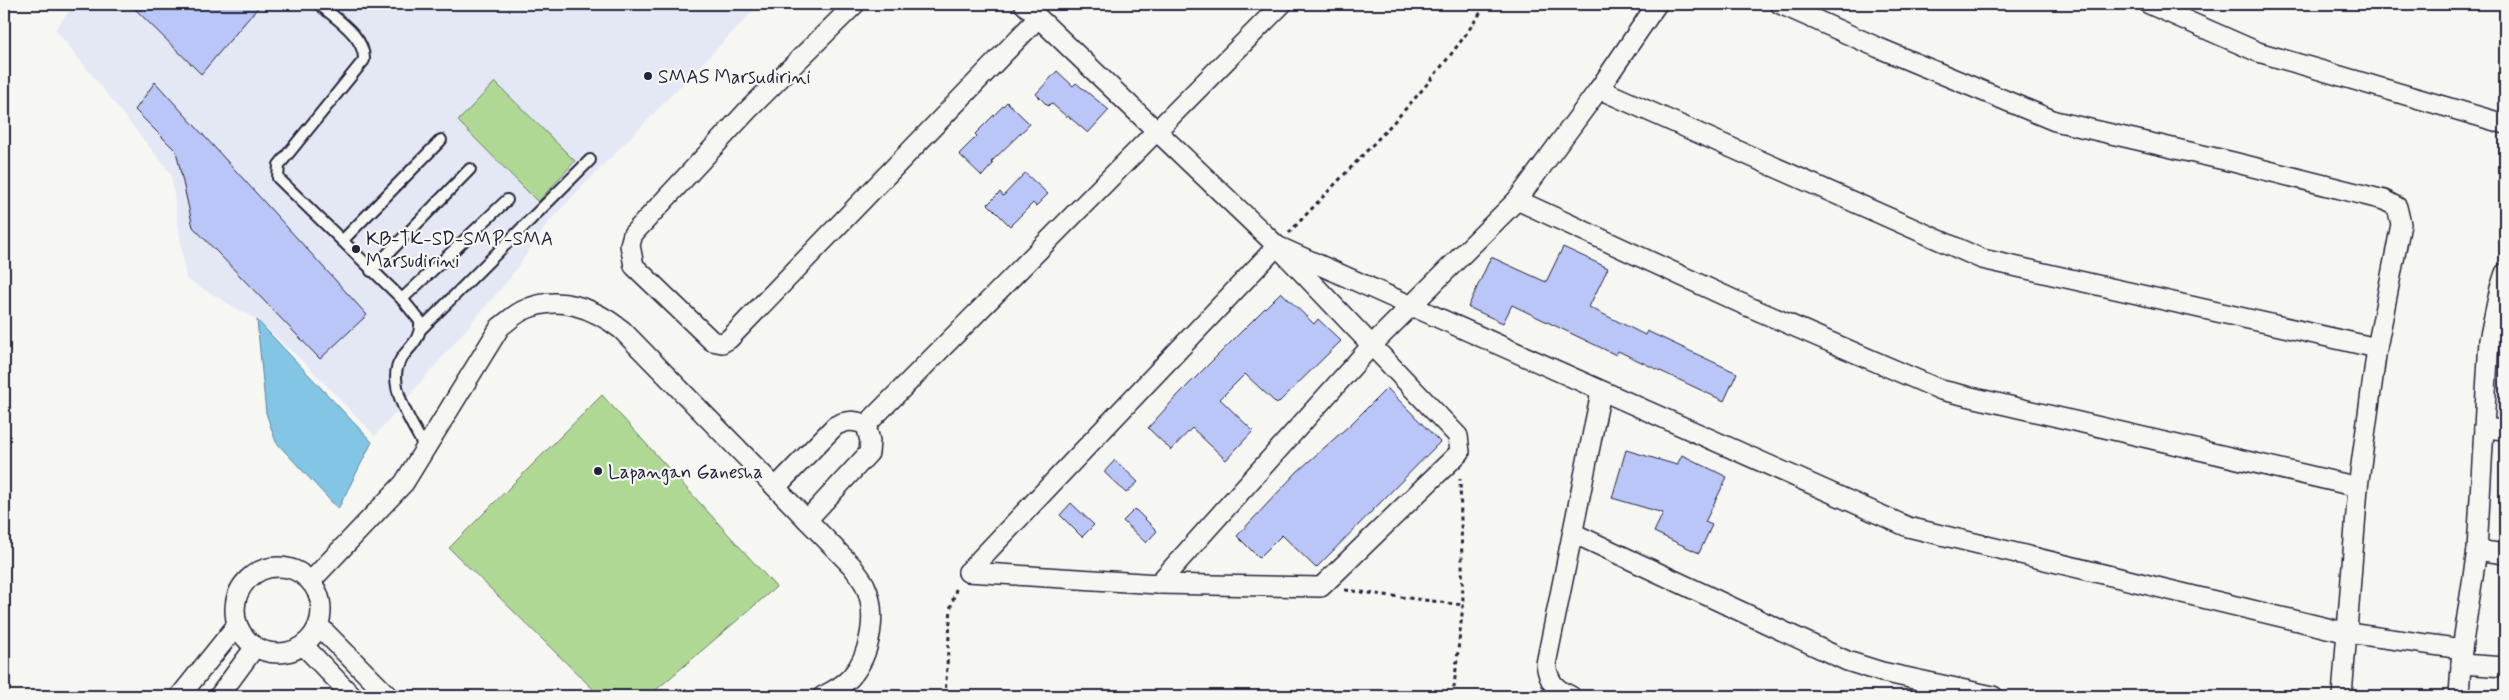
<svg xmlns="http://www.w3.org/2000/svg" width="2509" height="700" font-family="Mynerve,sans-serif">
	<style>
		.built { fill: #e4e8f4 }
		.green { fill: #b0d895; stroke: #697d68 }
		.water { fill: #83c5e4; stroke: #5c84a0 }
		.building { fill: #bac6f7; stroke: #22223b }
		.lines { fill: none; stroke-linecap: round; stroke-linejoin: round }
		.service-casing { stroke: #22223b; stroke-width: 14 }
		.minor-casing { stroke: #22223b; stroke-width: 22 }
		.path { stroke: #22223b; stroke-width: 3; stroke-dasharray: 4 4; stroke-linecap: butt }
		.service { stroke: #f6f6f2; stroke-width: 10 }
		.minor { stroke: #f6f6f2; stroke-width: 19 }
		.poi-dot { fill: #22223b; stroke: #f6f6f2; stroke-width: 2 }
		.labels { text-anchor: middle; stroke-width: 4.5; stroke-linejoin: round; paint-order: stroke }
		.poi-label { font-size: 19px; fill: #22223b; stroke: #f6f6f2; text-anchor: start }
	</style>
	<rect width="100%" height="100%" fill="#f6f6f2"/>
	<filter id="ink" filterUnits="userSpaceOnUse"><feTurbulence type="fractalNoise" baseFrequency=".02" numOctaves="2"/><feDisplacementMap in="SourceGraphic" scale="10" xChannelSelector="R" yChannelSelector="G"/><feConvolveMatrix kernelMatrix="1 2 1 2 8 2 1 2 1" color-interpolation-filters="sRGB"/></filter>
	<g filter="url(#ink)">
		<path class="built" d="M75 4H760L551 219 509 279 375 436 308 366 257 320 186 279 171 174 55 29Z"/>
		<g class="green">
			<path d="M495 82 575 161 538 202 458 121Z"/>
			<path d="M602 395 776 587 649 696H600L449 548Z"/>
		</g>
		<path class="water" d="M257 320 372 442 338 509 276 442 266 413Z"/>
		<g class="building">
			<path d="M130 4H261L201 74Z"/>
			<path d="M1057 71 1073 86 1076 83 1109 110 1088 133 1068 116 1067 117 1051 103 1048 106 1036 94Z"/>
			<path d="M155 82 367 315 320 359 193 227 176 151 135 110Z"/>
			<path d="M1007 102 1030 124 991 162 993 164 982 176 959 154 977 136 975 134Z"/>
			<path d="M1025 173 1048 194 1036 206 1033 203 1010 226 988 204 1000 192 1003 196Z"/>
			<path d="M1563 247 1608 268 1589 307 1645 335 1647 331 1737 373 1724 401 1618 351 1616 355 1512 305 1503 323 1468 307 1491 257 1546 282Z"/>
			<path d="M1281 292 1314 324 1318 319 1341 341 1277 404 1245 374 1220 399 1253 431 1226 460 1192 428 1171 450 1148 428 1177 396Z"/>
			<path d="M1387 388 1440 442 1316 568 1282 535 1259 558 1237 536 1298 471 1352 423Z"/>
			<path d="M1626 450 1677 465 1682 455 1727 477 1705 522 1712 525 1699 553 1654 532 1663 513 1612 498Z"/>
			<path d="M1115 460 1138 482 1126 493 1104 472Z"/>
			<path d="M1071 503 1094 525 1082 537 1060 515Z"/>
			<path d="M1135 509 1157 531 1146 543 1123 521Z"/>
		</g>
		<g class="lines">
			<defs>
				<g id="service">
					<path d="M319 4C336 19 365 36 364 60L279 165 278 178 402 299 420 321C422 345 402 349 397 368 391 393 414 427 425 448"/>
					<path d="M343 240 441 140"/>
					<path d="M371 271 470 169"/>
					<path d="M402 299 507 200"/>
					<path d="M421 329 590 160"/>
				</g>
				<g id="minor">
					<path d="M855 4 748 110 633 234 630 245 634 266 712 341 722 343 729 339 1038 18"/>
					<path d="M1780 4 1879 48 2055 121 2233 162 2384 200 2397 207 2401 224 2377 348 2358 487 2342 696"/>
					<path d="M2149 4 2258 52 2505 124"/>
					<path d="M1599 89 1982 259 2377 348"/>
					<path d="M1517 200 1747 306 1941 390 2358 487"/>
					<path d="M866 425 1282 4"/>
					<path d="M2484 428 2505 430"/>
					<path d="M776 487 835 426C846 420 854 420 866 425"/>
					<path d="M807 520 869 453 870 441 866 425"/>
					<path d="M1573 533 1847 661 1882 672 1993 696"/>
					<path d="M2477 550 2505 554"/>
					<circle cx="278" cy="610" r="43"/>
					<path d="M968 572 1277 246 1908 527 2348 633 2462 649"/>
					<path d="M968 572 1158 584 1321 587 1460 452 1458 436 1277 246 1024 4"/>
					<path d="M311 581 404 483 500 327C507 322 514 315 522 311 557 293 594 308 622 330L852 566C856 572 862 579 865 585 878 613 871 654 851 677 844 685 833 691 823 696"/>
					<path d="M1158 584 1372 345 1517 200 1599 89 1657 4"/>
					<path d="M319 626 388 696"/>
					<path d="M304 646 352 696"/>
					<path d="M2461 664 2505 667"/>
					<path d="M180 696 237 625"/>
					<path d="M219 696 255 647"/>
					<path d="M1571 696C1555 689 1549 683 1546 664L1601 392"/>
					<path d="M2459 696 2462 649 2477 550 2489 340 2500 288 2505 273"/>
				</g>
			</defs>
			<use href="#service" class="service-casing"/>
			<use href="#minor" class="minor-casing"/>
			<g class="path">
				<path d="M1289 233C1357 159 1433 89 1486 4"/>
				<path d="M1345 590 1463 605"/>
				<path d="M945 696 951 606 957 586"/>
				<path d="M1453 696 1463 605 1460 478"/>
			</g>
			<use href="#service" class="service"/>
			<use href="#minor" class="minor"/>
		</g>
	</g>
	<g class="poi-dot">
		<circle cx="648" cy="76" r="5"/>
		<circle cx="356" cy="249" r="5"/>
		<circle cx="598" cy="471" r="5"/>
	</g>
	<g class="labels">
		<g class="poi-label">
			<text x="658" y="83">SMAS Marsudirini</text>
			<text x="366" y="245">KB-TK-SD-SMP-SMA<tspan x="366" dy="22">Marsudirini</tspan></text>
			<text x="608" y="478">Lapangan Ganesha</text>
		</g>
	</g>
	<rect width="2509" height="700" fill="none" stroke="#f6f6f2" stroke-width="20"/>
	<rect x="10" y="10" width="2489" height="680" fill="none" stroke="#22223b" stroke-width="2" filter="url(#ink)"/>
</svg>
